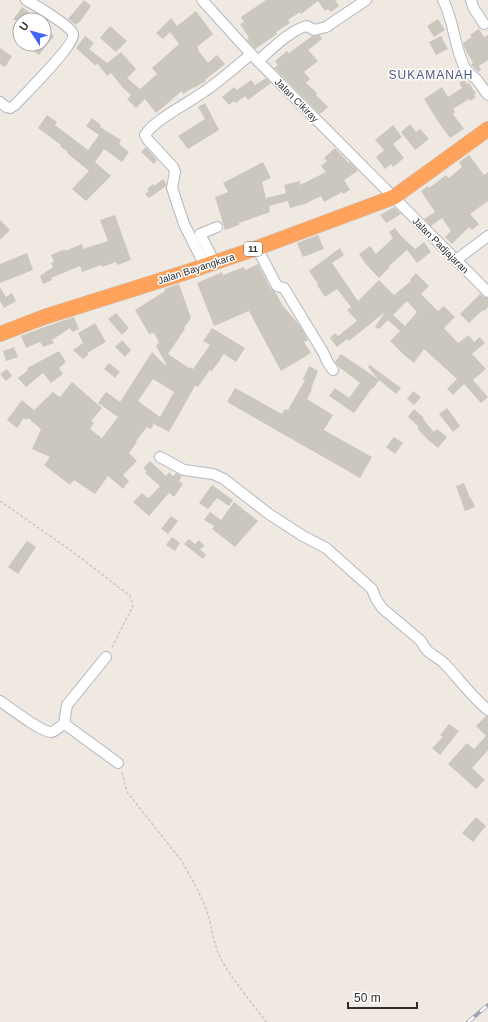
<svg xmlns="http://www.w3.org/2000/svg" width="488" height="1022" font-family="Helvetica,sans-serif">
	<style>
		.building { fill: #cbc7bf; fill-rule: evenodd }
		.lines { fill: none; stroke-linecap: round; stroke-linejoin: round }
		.minor-casing { stroke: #b4b7c1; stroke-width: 12 }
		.highway-casing { stroke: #c9c9c9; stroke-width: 16 }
		.path { stroke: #c9c9c9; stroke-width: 1.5; stroke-dasharray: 3 2; stroke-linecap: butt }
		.minor { stroke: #fff; stroke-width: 10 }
		.highway { stroke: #ffa35c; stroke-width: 15 }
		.rail-casing { stroke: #a3a6b8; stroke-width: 4 }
		.rail { stroke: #fff; stroke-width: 2.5; stroke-dasharray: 8; stroke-linecap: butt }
		.labels { text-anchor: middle; stroke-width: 3; stroke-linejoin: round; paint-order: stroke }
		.shield { fill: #fff; stroke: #6d6d6d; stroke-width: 1 }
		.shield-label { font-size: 9px; font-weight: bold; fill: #2e2e2e }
		.street-label { font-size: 10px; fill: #2e2e2e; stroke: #fff }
		.quarter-label { font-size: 12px; letter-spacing: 1px; fill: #4d5680; stroke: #fff }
	</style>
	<rect width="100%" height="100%" fill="#efe9e1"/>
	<g class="building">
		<path d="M84 0 91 6 79 23 78 22 76 25 68 19Z"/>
		<path d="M266 0H335L339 6 331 12 328 9 325 11 318 1 301 14 300 12 288 20 290 23 276 32 277 34 255 49 247 40 249 38 240 24 244 22 241 17Z"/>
		<path d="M22 7 29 12 24 20H13Z"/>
		<path d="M196 11 213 34 197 47 199 49 198 50 208 63 217 55 225 64 205 80 206 81 194 88V87L183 94 182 91 156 113 145 99 136 108 127 99 131 95 123 88 111 73 107 76 97 63 96 66 76 48 85 36 94 43 89 49 107 63 121 52 136 69 127 78 140 89 157 74 152 68 179 44 170 32 163 39 156 33 171 18 177 26Z"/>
		<path d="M438 19 445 30 434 37 427 26Z"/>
		<path d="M110 26 127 41 116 52 100 38Z"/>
		<path d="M44 29 54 36 39 55 30 48 34 44H44Z"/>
		<path d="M479 29 484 37 488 35V60L479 66 481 70 478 72 471 65 473 63 465 49 463 43 472 37 470 35Z"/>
		<path d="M320 35 322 39 308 50 318 61 304 72 310 79 306 83 317 93 316 95 328 107 320 114 274 68 278 65 275 61 287 51 289 53 312 36Z"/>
		<path d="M441 36 448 49 436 55 429 42Z"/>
		<path d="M0 48 12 56 5 67 0 64Z"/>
		<path d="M266 78 271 83 248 100 245 96 236 103 234 101 229 105 222 97 234 87 237 90 251 80 255 85Z"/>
		<path d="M464 80 467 84 469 83 476 94 474 95 476 97 470 101 469 99 453 109 455 112 453 114 464 129 450 138 439 123 424 99 442 87 448 97 462 88 459 83Z"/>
		<path d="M205 103 219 130 188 149 178 136 205 119 198 107Z"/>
		<path d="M47 115 57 122 55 125 88 150 99 135 86 126 92 118 101 125 100 127 121 140 119 144 129 152 122 162 104 149 95 162 111 176 86 201 72 189 89 171 67 153 68 152 60 146 61 145 38 128Z"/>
		<path d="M410 124 416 132 420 129 429 139 415 150 401 132Z"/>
		<path d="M393 125 402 137 393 144 404 158 393 167 391 164 385 169 376 157 384 150 375 140Z"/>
		<path d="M146 147 157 160 154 164 141 152Z"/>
		<path d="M335 148 349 163 350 162 358 171 344 180 350 190 343 194 342 192 324 202 321 196 305 204 290 208 288 201 269 206 270 212 239 223V225L225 230 215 197 228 192 223 183 263 162 271 178 262 182 266 198 286 193 284 185 300 181V185L326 172 321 166 327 161 324 158Z"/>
		<path d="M469 155 484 175 488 172V201L470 214 479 224 472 230 469 227 452 244 445 237 451 231 442 218 431 226 424 219 435 212 421 191 428 186 429 188 446 175 449 178 462 167 459 162Z"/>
		<path d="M163 179 166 183V186L149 198 145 194 149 191 147 189 153 184 154 186Z"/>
		<path d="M394 207 401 214 386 223 380 215Z"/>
		<path d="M115 215 131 260 117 265 116 262 102 267 101 265 82 272 80 266 51 278 52 280 43 284 40 276 53 267 51 263 54 262 51 255 65 249V251L82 244 83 249 108 241 100 220Z"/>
		<path d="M0 220 10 230 0 240Z"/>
		<path d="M395 228 401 236 415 249 424 242 431 252 417 263 407 250 389 266 390 267 379 278 365 263 359 254 370 246 376 254 393 238 389 232Z"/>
		<path d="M318 235 324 249 303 257 297 243Z"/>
		<path d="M340 248 344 255 332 263 358 301 379 280 394 295 411 281 410 280 416 273 429 286 421 294 438 311 444 306 455 317 444 328 458 343 469 335 474 342 480 337 485 343 472 354 486 369 473 380 488 397 481 403 464 384 453 395 447 389 457 379 424 349 414 363 404 355 390 341 400 331 388 320 379 329 375 327 385 312 349 341 347 339 337 347 330 338 335 333 338 336 357 321 347 310 351 307 337 289 325 297 317 285 318 284 309 271ZM407 301 417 312 405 326 393 315Z"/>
		<path d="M27 253 33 270 0 283V264Z"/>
		<path d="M258 264 271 289 275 292 283 306 300 326 308 340 304 342 311 353 281 371 249 311 214 326 197 283 222 272 223 275 244 267 245 270Z"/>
		<path d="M179 284 191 318 184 328 185 329 168 354 189 368 190 367 193 369 210 345 203 341 212 328 245 348 236 362 224 354 212 371 210 370 198 387 195 386 169 432 154 424 151 429 147 427 136 441 137 442 129 453 137 461 123 475 129 481 123 489 108 476 95 494 74 480 70 485 44 465 50 457 32 449 41 429 28 418 26 420 24 418 17 428 7 420 22 400 34 410 53 392 60 397 72 382 102 408 91 421 94 423 90 429 102 438 118 417 98 403 106 392 120 402 152 352 165 365 166 364 156 346 159 342 154 333 149 334 135 310 165 291 164 289ZM153 379 174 392 160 417 138 401Z"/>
		<path d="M0 287 6 297 12 293 16 301 4 308 0 301Z"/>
		<path d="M480 294 484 297 488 298V307L484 311 483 310 469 323 460 314Z"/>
		<path d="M116 313 129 328 122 335 108 319Z"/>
		<path d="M74 317 79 329 72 332 70 328 52 340 54 343 43 347 40 342 26 348 21 336 47 326Z"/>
		<path d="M95 323 106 342 87 353 89 354 83 359 73 350 83 343 78 333Z"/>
		<path d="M122 340 131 350 125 357 115 347Z"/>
		<path d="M14 347 18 357 6 361 3 351Z"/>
		<path d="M59 351 66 362 59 368 63 374 51 383 43 373 26 387 18 378 28 370 27 368Z"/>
		<path d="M341 354 378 379 368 367 370 365 401 388 396 394 379 380 373 389 372 388 354 413 329 396 335 388 349 398 360 383 339 367 335 362Z"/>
		<path d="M109 363 120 372 115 378 104 369Z"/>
		<path d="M309 366 318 371 311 389 312 390 307 399 333 415 324 430 372 457 360 478 227 402 235 388 282 414 285 409 288 410 305 380 303 379Z"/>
		<path d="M7 369 12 376 6 381 0 374Z"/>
		<path d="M413 391 421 397 414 405 407 399Z"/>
		<path d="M447 408 460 426 453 432 439 414Z"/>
		<path d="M414 409 424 418 423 419 434 432 437 429 447 437 438 448 428 440 417 428 419 427 408 417Z"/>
		<path d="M394 437 403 443 395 454 386 447Z"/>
		<path d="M150 461 166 476 169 472 173 476 176 473 182 476 179 481 183 484 174 497 169 493 149 516 133 502 142 493 148 498 150 497 160 486 145 473 147 471 143 468Z"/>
		<path d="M464 483 470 498H471L475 507 465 511 456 486Z"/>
		<path d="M212 485 233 500 229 506 217 498 208 509 199 503Z"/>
		<path d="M234 502 258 521 235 547 212 529 214 526 204 520 210 512 221 520Z"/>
		<path d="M171 516 178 521 168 534 161 529Z"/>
		<path d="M172 537 180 543 175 551 166 545Z"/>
		<path d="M189 539 195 544 199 540 205 546 200 549 206 555 203 559 184 544Z"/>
		<path d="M27 541 36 547 18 574 8 567Z"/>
		<path d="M486 716H488V750L472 768 485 780 476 789 448 764 467 743 474 749 486 736 476 726Z"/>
		<path d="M449 724 459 731 440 755 432 748 443 737 440 735Z"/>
		<path d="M476 817 486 826 473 842 462 833Z"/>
	</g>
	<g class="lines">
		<defs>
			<g id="minor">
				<path d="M202 0 251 54 488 292"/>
				<path d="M443 0C454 21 454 45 464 66 467 73 472 75 477 80 481 85 484 90 488 95"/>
				<path d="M471 0 473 7 484 24"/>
				<path d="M258 61C271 50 290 30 307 26L314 30 326 27 366 0"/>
				<path d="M0 102 6 107 10 108 15 105C24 95 76 44 73 34 71 26 35 5 26 0"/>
				<path d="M257 248 277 286 284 288 323 352 328 363 333 370"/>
				<path d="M456 260 488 236"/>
				<path d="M215 263 200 234 217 227"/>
				<path d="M205 266 184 224 172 188 175 172 173 167 148 140 145 135C154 120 190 102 205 91 221 80 236 67 251 54"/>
				<path d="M160 457 184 470 213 474 224 479 269 514 303 536 326 548 372 589 376 599 382 608 421 641C429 657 435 654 445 664 459 679 472 697 488 710"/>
				<path d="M0 701C9 707 41 732 51 732 55 732 60 726 64 724L66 725 118 763"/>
				<path d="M64 724 67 705 106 657"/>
			</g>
			<path id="highway" d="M0 334 44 317 187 272 257 248 394 197 488 129"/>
		</defs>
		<use href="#minor" class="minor-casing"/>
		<use href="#highway" class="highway-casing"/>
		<g class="path">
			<path d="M0 501 73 552 130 596 133 606 111 649"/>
			<path d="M122 772 127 792 181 860C191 877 200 893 207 912 212 926 213 943 220 957 232 980 251 1001 266 1022"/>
		</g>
		<use href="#minor" class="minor"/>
		<use href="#highway" class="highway"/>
		<defs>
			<path id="rail" d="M468 1022 488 1005"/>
		</defs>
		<use href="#rail" class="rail-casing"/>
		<use href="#rail" class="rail"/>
	</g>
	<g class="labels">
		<rect class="shield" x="244" y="242" width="18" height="14" rx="3"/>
		<g class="shield-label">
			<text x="253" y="252">11</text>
		</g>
		<g class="street-label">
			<text transform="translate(297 100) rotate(45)" y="4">Jalan Cikiray</text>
			<text transform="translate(441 245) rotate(45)" y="4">Jalan Padjajaran</text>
			<text transform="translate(196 268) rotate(-18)" y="4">Jalan Bayangkara</text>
		</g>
		<g class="quarter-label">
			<text x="431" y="79">SUKAMANAH</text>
		</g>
	</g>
	<g transform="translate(32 32) rotate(306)"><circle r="19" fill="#ffffff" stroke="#ababab"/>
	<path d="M0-3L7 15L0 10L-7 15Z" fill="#4264fb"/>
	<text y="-6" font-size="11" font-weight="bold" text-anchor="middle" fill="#2e2e2e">U</text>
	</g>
	<path d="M348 1002v6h69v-6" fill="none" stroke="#2e2e2e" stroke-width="2"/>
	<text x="354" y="1002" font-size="12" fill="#2e2e2e" stroke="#ffffff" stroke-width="3" paint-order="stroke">50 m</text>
</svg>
